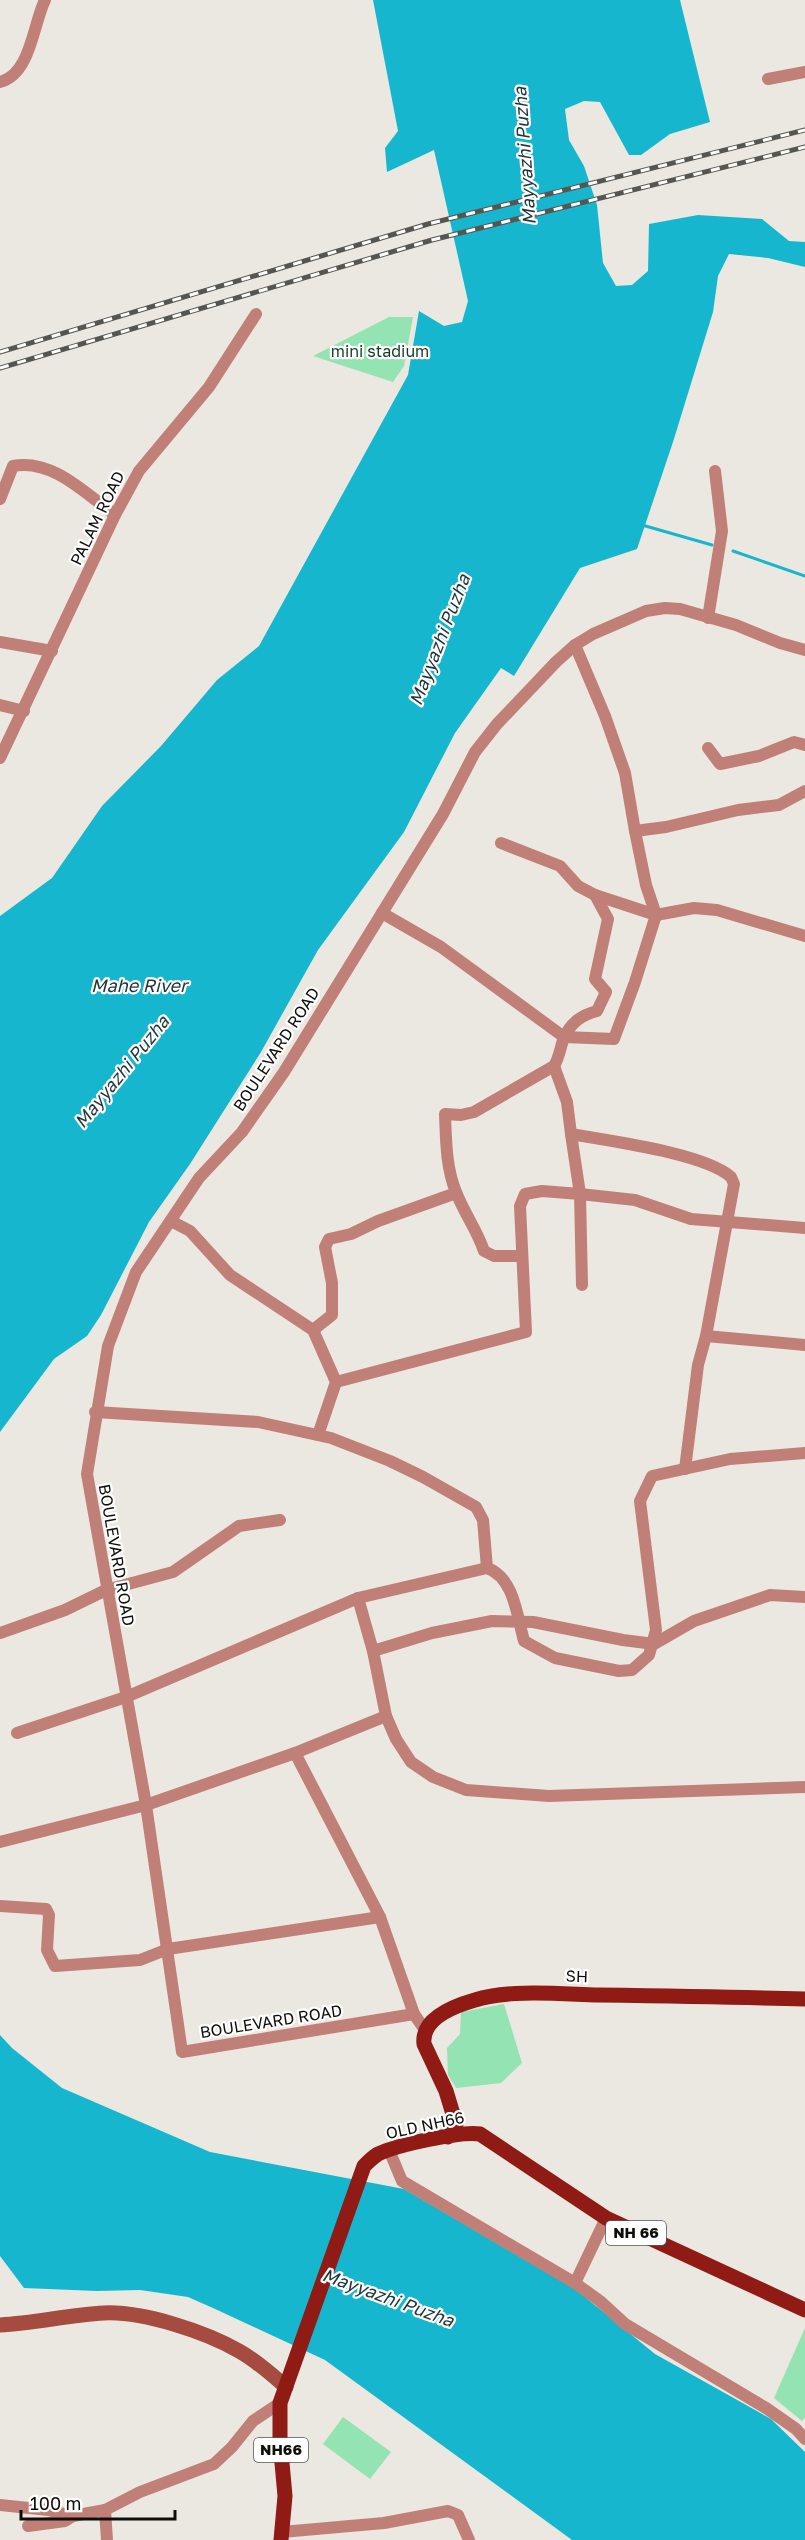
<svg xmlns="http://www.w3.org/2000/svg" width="805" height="2540" font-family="'Golos Text',sans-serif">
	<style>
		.green { fill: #94e3b2 }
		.water { fill: #16b6ce }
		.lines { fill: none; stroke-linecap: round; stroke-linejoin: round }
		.stream { stroke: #16b6ce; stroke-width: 3 }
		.street { stroke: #c08077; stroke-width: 12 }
		.secondary { stroke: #a64b40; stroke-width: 15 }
		.primary { stroke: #901a14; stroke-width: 15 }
		.rail-casing { stroke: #565651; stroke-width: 5 }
		.rail { stroke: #fff; stroke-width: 3; stroke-dasharray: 9; stroke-linecap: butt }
		.labels { text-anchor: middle; stroke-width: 4.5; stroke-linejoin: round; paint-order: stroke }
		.shield { fill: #fff; stroke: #565654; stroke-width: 1.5 }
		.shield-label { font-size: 15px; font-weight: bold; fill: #0e0e0b }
		.park-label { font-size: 16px; fill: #143c25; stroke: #fff }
		.street-label { font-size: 16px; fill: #0e0e0b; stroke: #fff }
		.water-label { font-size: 18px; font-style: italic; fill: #1e353a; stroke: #fff }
	</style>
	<rect width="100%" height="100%" fill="#eae8e0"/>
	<g class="green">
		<path d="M389 317H413L404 366 393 382 313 356Z"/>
		<path d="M504 2004 522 2063 501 2083 456 2088 448 2075 447 2048 460 2034 461 2012Z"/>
		<path d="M805 2328V2418L802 2421 774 2398Z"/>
		<path d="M343 2417 391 2452 370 2479 323 2444Z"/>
	</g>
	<g class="water">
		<path d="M373 0H680L710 122 670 134 641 155H629L600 102 584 101 565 109 569 140 584 166 597 205 603 263 616 286 632 285 648 271 649 224 698 215 762 219 789 241 805 242V267L768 258 729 254 718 276 713 312 673 442 637 549 580 568 514 676 501 668 455 733 404 832 318 950 261 1052 190 1164 149 1222 101 1315 87 1336 54 1359 0 1432V916L52 878 102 806 161 746 217 680 259 646 408 375 419 311 444 326 462 322 468 301 434 150 387 172 385 148 398 131Z"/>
		<path d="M0 2035 12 2048 62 2088 210 2152 404 2189 574 2288 655 2354 771 2419 805 2452V2540H572L325 2360 213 2308 188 2297 140 2290 97 2291 24 2288 0 2256Z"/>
	</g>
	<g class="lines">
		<g class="stream">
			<path d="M642 525 712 545"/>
			<path d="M733 551 805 576"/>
		</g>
		<g class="street">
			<path d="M768 79 805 72"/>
			<path d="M0 82C31 74 33 24 45 0"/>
			<path d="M0 499 13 466C52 458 86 494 115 515"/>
			<path d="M708 618 722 531 715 471"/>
			<path d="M0 642 52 651"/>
			<path d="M575 645 605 716 625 773 635 831 666 827 738 810 779 805 805 791"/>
			<path d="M0 705 24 711"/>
			<path d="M708 748 720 764 759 756 794 742 805 745"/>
			<path d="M0 758 115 515 139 471 209 387 256 314"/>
			<path d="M501 843 560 866 578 886 595 895 608 919 595 979 606 992 597 1011C582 1015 571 1022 564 1038 560 1047 560 1056 554 1066L474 1112 461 1115 445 1114C446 1140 446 1168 456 1192 464 1213 477 1230 484 1251L494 1256H521"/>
			<path d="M595 895 656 915 694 908 717 910 805 936"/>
			<path d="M382 913 441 947 564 1037 614 1039 635 982 656 915 646 885 635 831"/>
			<path d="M554 1066 567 1102 571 1134C609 1141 704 1153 731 1177L734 1184 706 1336 805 1345"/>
			<path d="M171 1221 190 1231 230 1275 313 1330 336 1382 318 1435"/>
			<path d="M582 1285 580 1194 635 1200 691 1219 805 1228"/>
			<path d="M313 1330 332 1315V1283L325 1247 329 1239 351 1234 378 1221 456 1193"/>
			<path d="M336 1382 526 1332 520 1206 525 1194 542 1191 580 1194 571 1134"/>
			<path d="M685 1469 698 1365 706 1336"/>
			<path d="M487 1568C514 1577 517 1616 524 1641L555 1658 619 1671 632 1670 649 1655 656 1630 640 1501 652 1476 730 1459 805 1453"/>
			<path d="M358 1598 373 1651 386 1716 396 1739 411 1762 433 1777 466 1790 549 1796 805 1787"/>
			<path d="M0 1633 65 1610 106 1590 173 1572 239 1526 280 1520"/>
			<path d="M373 1651 432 1633 492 1621 533 1622 623 1640 654 1644 694 1621 770 1595 805 1597"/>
			<path d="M17 1733 126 1697 358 1598 487 1568 483 1520 476 1507 423 1477 390 1461 331 1438 258 1422 95 1412"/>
			<path d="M295 1753 380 1917 414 2014 425 2030"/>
			<path d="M0 1842 146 1805 295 1753 386 1716"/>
			<path d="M0 1906 46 1909 49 1915 47 1950 55 1966 140 1960 168 1949 380 1917"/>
			<path d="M414 2014 182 2052 146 1805 87 1474 108 1346 136 1272 199 1178 242 1132 284 1072 443 814 475 752 497 724 556 662 575 645 593 634 646 611 665 608 680 609 736 625 780 643 805 650"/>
			<path d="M389 2150 402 2181 575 2283 600 2301 625 2324 766 2408 796 2429 805 2439"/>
			<path d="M575 2283 606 2218"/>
			<path d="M0 2505 48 2510 73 2516 105 2510"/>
			<path d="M28 2526 65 2521 73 2516"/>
			<path d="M282 2532 384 2523 448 2511 458 2515 469 2540"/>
			<path d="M107 2540 105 2510 140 2492 214 2464 232 2447 253 2421 280 2403"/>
		</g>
		<path class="secondary" d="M0 2325C35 2323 69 2315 104 2313 143 2311 206 2332 239 2351 257 2361 271 2374 286 2387"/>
		<g class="primary">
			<path d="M448 2137 456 2124 446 2091 424 2044C421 2018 454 2006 475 2000 510 1989 561 1994 598 1995 667 1996 736 1997 805 1999"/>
			<path d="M281 2540 285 2496 280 2441V2403L364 2166C368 2162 373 2157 378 2154 397 2145 460 2131 480 2134L606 2218 805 2310"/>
		</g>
		<defs>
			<g id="rail">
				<path d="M0 352 428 224 805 130"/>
				<path d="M0 368 432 240 805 147"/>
			</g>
		</defs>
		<use href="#rail" class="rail-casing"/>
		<use href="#rail" class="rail"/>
	</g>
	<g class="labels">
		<g class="shield">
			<rect x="606" y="2221" width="60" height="24" rx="4.5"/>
			<rect x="254" y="2438" width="54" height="24" rx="4.5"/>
		</g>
		<g class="shield-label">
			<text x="636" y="2238">NH 66</text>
			<text x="281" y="2455">NH66</text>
		</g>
		<g class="park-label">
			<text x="380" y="357">mini stadium</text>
		</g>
		<g class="street-label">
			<text transform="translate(97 518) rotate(-64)" y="6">PALAM ROAD</text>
			<text transform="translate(276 1049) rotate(-57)" y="6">BOULEVARD ROAD</text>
			<text transform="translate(117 1555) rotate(80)" y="6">BOULEVARD ROAD</text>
			<text transform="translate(577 1976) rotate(2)" y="6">SH</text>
			<text transform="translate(271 2021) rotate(-9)" y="6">BOULEVARD ROAD</text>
			<text transform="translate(425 2125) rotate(-12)" y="6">OLD NH66</text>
		</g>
		<g class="water-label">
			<text transform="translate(525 156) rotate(-94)" y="6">Mayyazhi Puzha</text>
			<text transform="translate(440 640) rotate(-69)" y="6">Mayyazhi Puzha</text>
			<text x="139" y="992">Mahe River</text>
			<text transform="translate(122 1072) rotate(-51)" y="6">Mayyazhi Puzha</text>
			<text transform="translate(388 2298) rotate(20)" y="6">Mayyazhi Puzha</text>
		</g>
	</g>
	<path d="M21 2510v9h154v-9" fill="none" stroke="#0e0e0b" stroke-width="3"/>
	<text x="30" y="2510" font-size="18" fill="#0e0e0b" stroke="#ffffff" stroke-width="4.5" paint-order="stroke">100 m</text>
</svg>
